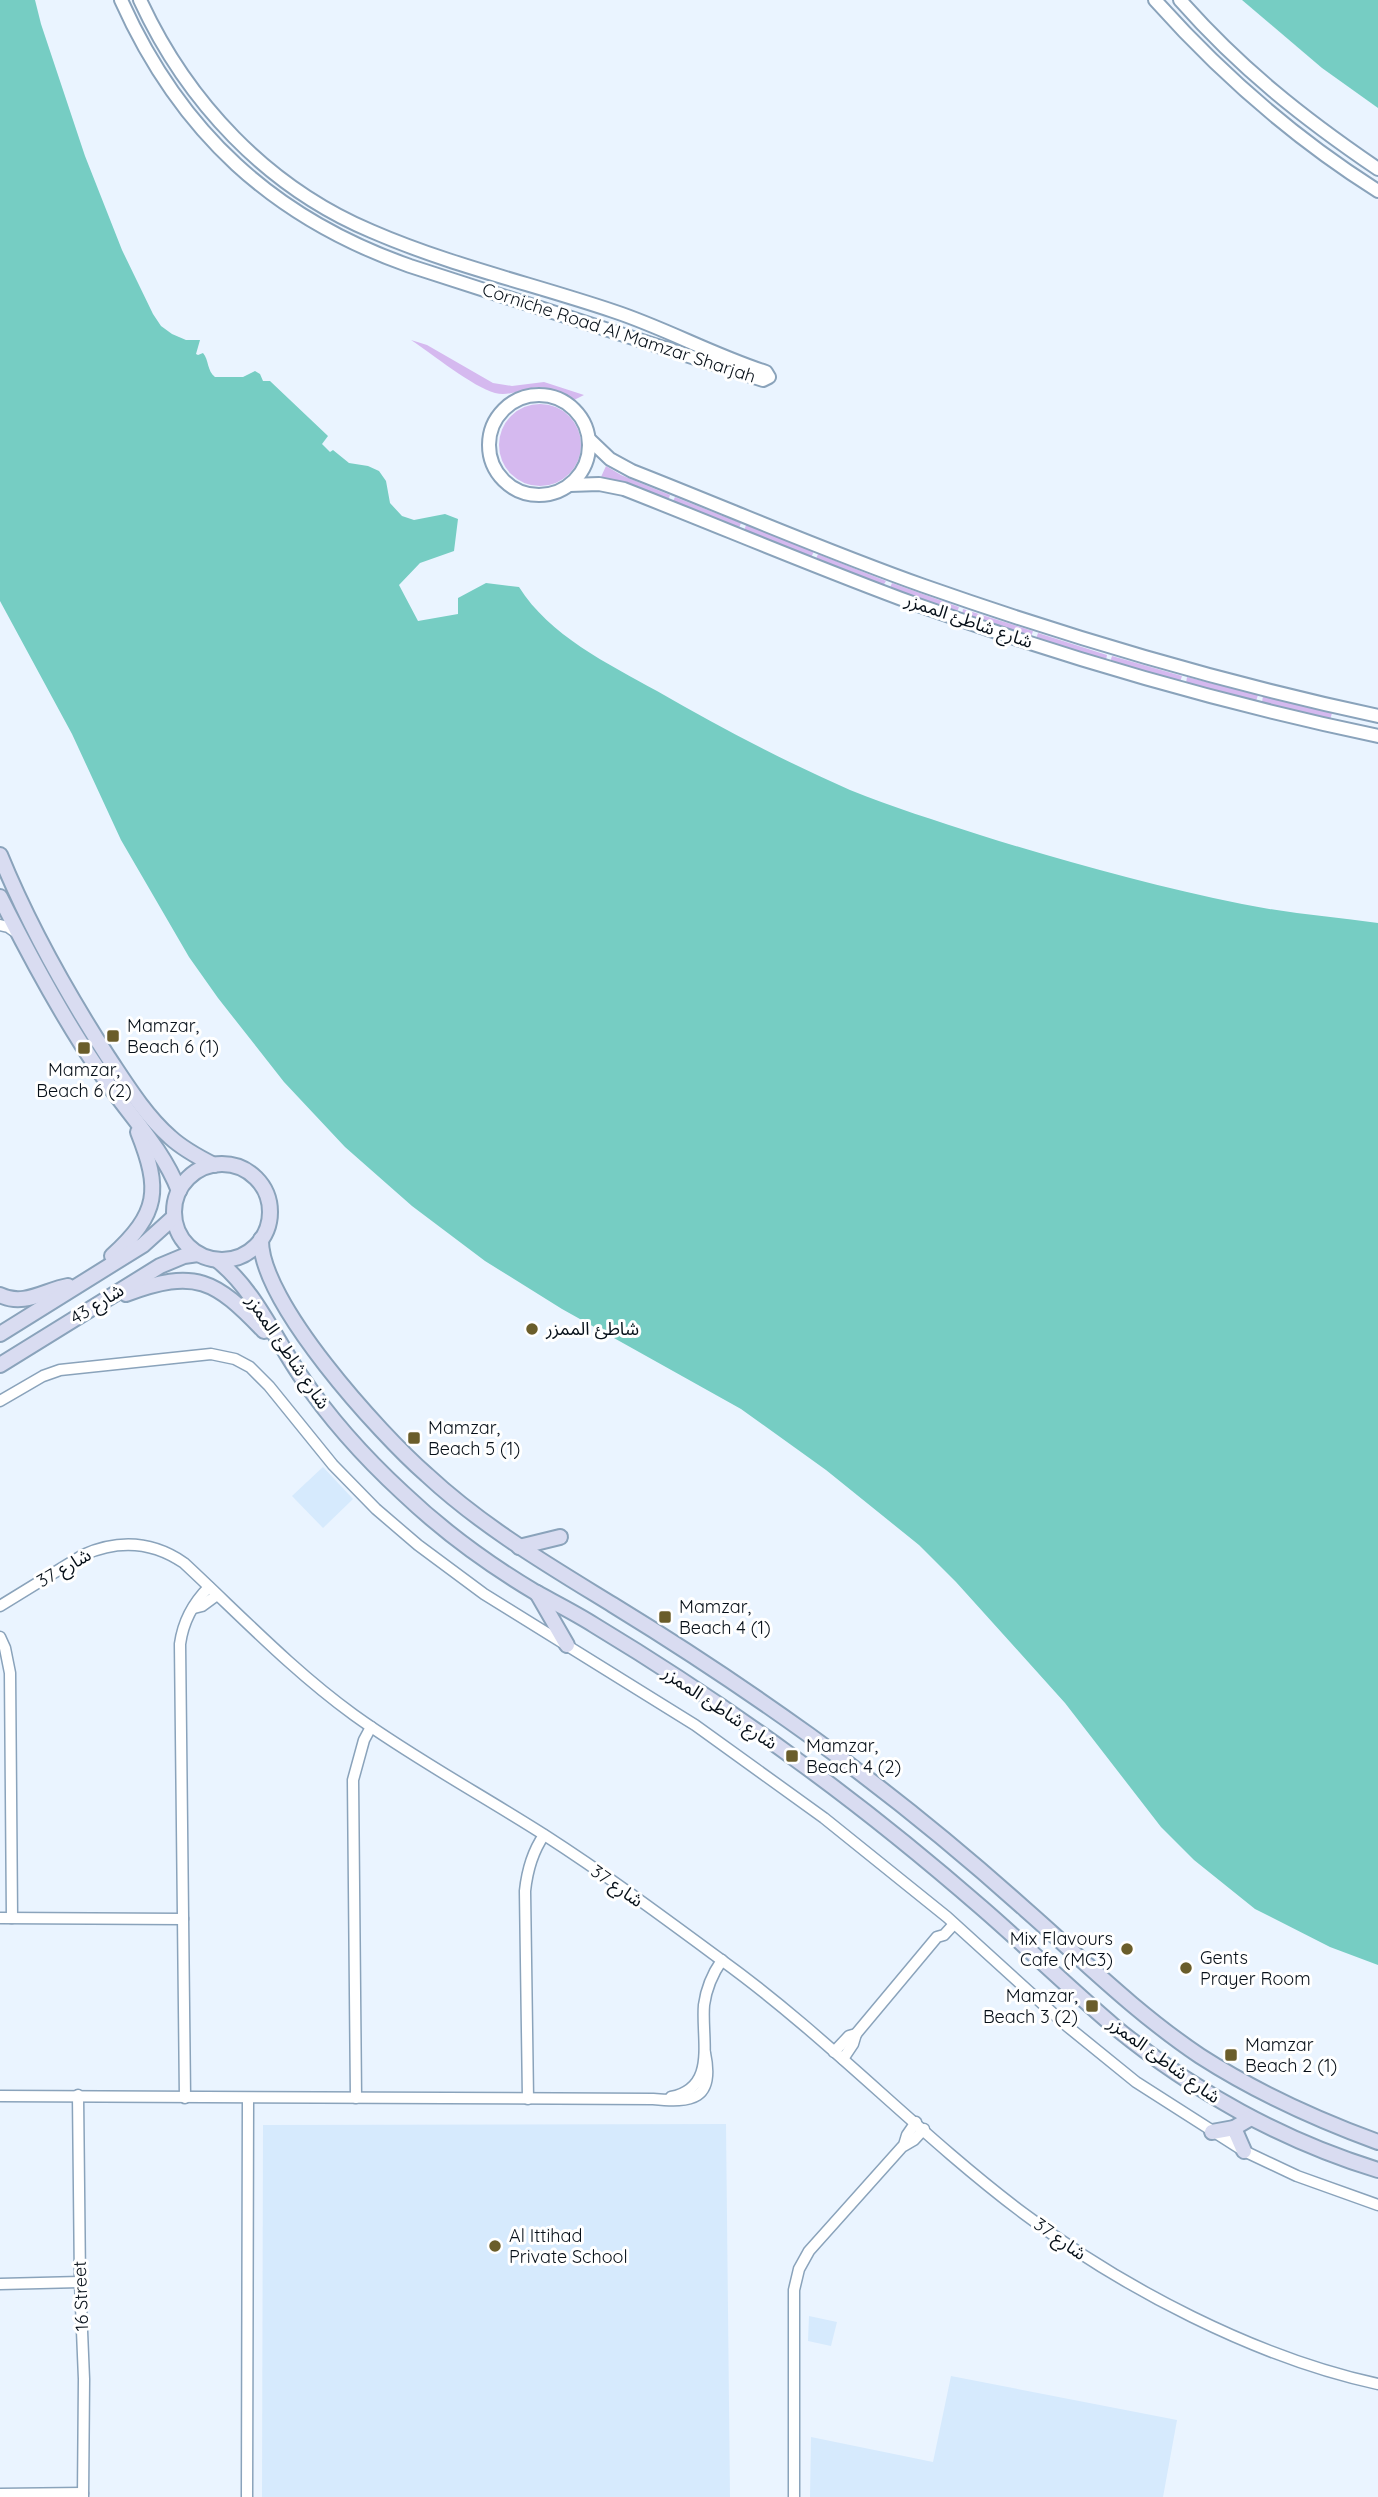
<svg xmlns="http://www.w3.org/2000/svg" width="1378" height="2497" font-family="Quicksand,'Noto Sans Arabic',sans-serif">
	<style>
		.built { fill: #d6eafd }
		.green { fill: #d5b9ef }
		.water { fill: #76cdc3 }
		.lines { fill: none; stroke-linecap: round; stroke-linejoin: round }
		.minor-casing { stroke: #8aa3bb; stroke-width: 13 }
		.tertiary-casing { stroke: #8aa3bb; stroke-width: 16 }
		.secondary-casing { stroke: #8aa3bb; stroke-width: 18 }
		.minor { stroke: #fff; stroke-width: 10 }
		.tertiary { stroke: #fff; stroke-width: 12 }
		.secondary { stroke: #d9dcf1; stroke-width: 14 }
		.poi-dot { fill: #6a5d2a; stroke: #fff; stroke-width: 2.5 }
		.labels { text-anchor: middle; stroke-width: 6; stroke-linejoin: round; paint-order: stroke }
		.street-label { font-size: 18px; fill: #071019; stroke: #fff }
		.poi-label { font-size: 18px; fill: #071019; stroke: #fff; text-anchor: start }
	</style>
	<rect width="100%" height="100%" fill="#eaf4ff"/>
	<g class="built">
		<path d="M323 1467 353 1499 323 1528 292 1496Z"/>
		<path d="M726 2124 730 2497H262L263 2125Z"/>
		<path d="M809 2316 837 2322 831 2346 808 2341Z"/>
		<path d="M951 2376 1177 2420 1163 2497H810L811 2437 933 2462Z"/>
	</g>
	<g class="green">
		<path d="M411 340 427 345 493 383 512 386 544 382 584 395 574 400C564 394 550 387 538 387 523 388 510 397 495 393 473 387 432 354 411 340Z"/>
		<circle cx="540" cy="445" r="41"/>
		<path d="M606 466 621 475 670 495 668 501 601 477Z"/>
		<path d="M675 497 741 523 739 528 672 503Z"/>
		<path d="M746 525 814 551 811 558 744 531Z"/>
		<path d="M818 554 886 581 883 586 816 559Z"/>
		<path d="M892 583 959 607 957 612 890 588Z"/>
		<path d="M963 609 1033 631 1031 637 962 614Z"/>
		<path d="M1038 633 1107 655 1106 660 1036 639Z"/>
		<path d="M1112 656 1182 676 1180 682 1110 662Z"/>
		<path d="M1187 677 1258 695 1256 701 1186 683Z"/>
		<path d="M1263 696 1332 713 1330 720 1262 702Z"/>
	</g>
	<g class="water">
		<path d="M0 0H35L41 24 85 156 122 250 153 314 161 326 172 334 186 340H200L196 354 198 355 203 353C209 360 207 371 215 377H243L255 371 260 374 263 381H270L328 436 322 444 330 452 333 450 349 463 368 466 379 471 386 481 390 503 402 516 414 520 445 514 458 519 454 551 420 563 399 585 418 621 458 614V598L486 583 519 587C549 635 608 664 657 691 719 727 784 761 850 790 892 807 937 821 980 835 1066 862 1153 886 1242 904 1286 913 1333 917 1378 923V1965L1330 1947 1255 1909 1194 1860 1161 1827 1065 1703 956 1582 919 1545 826 1470 741 1409 562 1309 485 1261 412 1206 345 1147 284 1082 218 998 189 957 121 840 72 734 0 601Z"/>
		<path d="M1242 0H1378V108L1322 68Z"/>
	</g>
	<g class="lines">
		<defs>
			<g id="minor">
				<path d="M0 925 8 927 18 934"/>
				<path d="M0 1401 43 1376 60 1370 211 1354 235 1359 250 1367 269 1386 333 1465 376 1509 418 1545 484 1594 695 1725 824 1818 947 1917 1067 2026 1136 2082 1244 2151 1297 2176 1378 2205"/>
				<path d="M0 1606 83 1555C119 1539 152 1541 184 1563 240 1615 292 1670 354 1715 415 1759 482 1795 546 1836 605 1874 663 1917 720 1959 827 2036 918 2134 1023 2213 1122 2288 1257 2358 1378 2384"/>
				<path d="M194 1608 202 1606 217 1595"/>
				<path d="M0 1637 5 1648 10 1673 12 1918"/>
				<path d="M0 1918 183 1919"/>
				<path d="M834 2052 849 2036 856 2034 937 1937 944 1935 954 1924"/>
				<path d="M843 2059 853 2044 856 2034"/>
				<path d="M78 2095 80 2282 84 2379 83 2497"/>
				<path d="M0 2096 653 2099C692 2103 715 2100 705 2053"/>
				<path d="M671 2097C718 2088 701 2039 704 2005 706 1990 713 1973 722 1960"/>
				<path d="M185 2098 180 1644C183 1622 194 1602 209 1587"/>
				<path d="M356 2098 353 1780 364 1740 371 1727"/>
				<path d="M528 2099 525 1891C527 1872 533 1851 544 1835"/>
				<path d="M904 2145 907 2135 916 2122"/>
				<path d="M0 2284 80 2282"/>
				<path d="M0 2494 83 2493"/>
				<path d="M247 2497 248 2098"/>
				<path d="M794 2497V2290L799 2269 809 2251 902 2147 914 2140 924 2129"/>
			</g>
			<g id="tertiary">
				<path d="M121 0C180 132 273 218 410 266L763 380 769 377 766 372C713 355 665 328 613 311 533 284 449 265 371 231 267 187 187 102 140 0"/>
				<path d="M1155 0C1221 74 1294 138 1378 191"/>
				<path d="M1180 0C1240 68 1303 118 1378 169"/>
				<circle cx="539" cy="445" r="50"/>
				<path d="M589 439 610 459 632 471C729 509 825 551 924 586 1072 638 1224 683 1378 716"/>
				<path d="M570 485 599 484 624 489C721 527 817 568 915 604 1066 658 1221 703 1378 736"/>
			</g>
			<g id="secondary">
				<path d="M0 855C29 926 66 992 108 1057 126 1084 145 1115 170 1137 183 1149 198 1157 214 1165"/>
				<path d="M0 897C31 959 63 1019 102 1075 128 1114 162 1147 179 1191"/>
				<circle cx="222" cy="1212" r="48"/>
				<path d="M261 1239C259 1301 380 1434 427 1475 483 1527 548 1565 613 1605 680 1646 745 1689 809 1735 884 1789 957 1848 1026 1910 1083 1960 1136 2013 1200 2056 1256 2092 1315 2119 1378 2142"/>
				<path d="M112 1256C159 1213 161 1190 138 1132"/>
				<path d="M217 1260C254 1289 274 1337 300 1375 329 1418 365 1458 403 1493 443 1531 488 1564 535 1592 555 1603 575 1613 594 1625 662 1666 730 1711 794 1758 859 1805 921 1855 982 1908 1027 1947 1070 1989 1116 2028 1193 2091 1283 2141 1378 2170"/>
				<path d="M126 1294C196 1268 215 1280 264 1331"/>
				<path d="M0 1295C24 1307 45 1290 68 1286"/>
				<path d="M0 1334 143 1245 174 1217"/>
				<path d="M0 1365 160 1266 184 1256 198 1254"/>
				<path d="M519 1547 560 1537"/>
				<path d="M537 1593 567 1645"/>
				<path d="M1234 2128 1244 2151"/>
				<path d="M1212 2132 1234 2128 1251 2118"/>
			</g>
		</defs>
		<use href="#minor" class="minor-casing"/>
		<use href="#tertiary" class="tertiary-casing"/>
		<use href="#secondary" class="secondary-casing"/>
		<use href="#minor" class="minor"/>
		<use href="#tertiary" class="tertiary"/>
		<use href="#secondary" class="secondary"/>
	</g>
	<g class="poi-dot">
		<rect x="106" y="1029" width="14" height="14" rx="3.5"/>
		<rect x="77" y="1041" width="14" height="14" rx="3.5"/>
		<circle cx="532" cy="1329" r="7"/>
		<rect x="407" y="1431" width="14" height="14" rx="3.5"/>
		<rect x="658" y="1610" width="14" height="14" rx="3.5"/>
		<rect x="785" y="1749" width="14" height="14" rx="3.5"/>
		<circle cx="1127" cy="1949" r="7"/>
		<circle cx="1186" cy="1968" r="7"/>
		<rect x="1085" y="1999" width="14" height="14" rx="3.5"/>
		<rect x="1224" y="2048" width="14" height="14" rx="3.5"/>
		<circle cx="495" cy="2246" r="7"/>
	</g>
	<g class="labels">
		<g class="street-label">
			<text transform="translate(619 333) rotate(18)" y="6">Corniche Road Al Mamzar Sharjah</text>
			<text transform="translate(969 621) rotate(19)" y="6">شارع شاطئ الممزر</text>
			<text transform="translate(97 1304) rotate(-32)" y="6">شارع 43</text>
			<text transform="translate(288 1352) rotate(56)" y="6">شارع شاطئ الممزر</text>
			<text transform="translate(64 1568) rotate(-30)" y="6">شارع 37</text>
			<text transform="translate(720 1708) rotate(34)" y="6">شارع شاطئ الممزر</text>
			<text transform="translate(617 1886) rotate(35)" y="6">شارع 37</text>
			<text transform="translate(1164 2060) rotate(36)" y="6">شارع شاطئ الممزر</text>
			<text transform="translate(1060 2239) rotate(35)" y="6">شارع 37</text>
			<text transform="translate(81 2296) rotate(-92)" y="6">16 Street</text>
		</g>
		<g class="poi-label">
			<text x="127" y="1032">Mamzar,<tspan x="127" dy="21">Beach 6 (1)</tspan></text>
			<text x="84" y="1076" text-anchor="middle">Mamzar,<tspan x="84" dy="21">Beach 6 (2)</tspan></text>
			<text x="546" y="1335">شاطئ الممزر</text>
			<text x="428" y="1434">Mamzar,<tspan x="428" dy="21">Beach 5 (1)</tspan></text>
			<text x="679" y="1613">Mamzar,<tspan x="679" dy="21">Beach 4 (1)</tspan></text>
			<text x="806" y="1752">Mamzar,<tspan x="806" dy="21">Beach 4 (2)</tspan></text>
			<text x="1113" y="1945" text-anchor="end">Mix Flavours<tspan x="1113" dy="21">Cafe (MC3)</tspan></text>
			<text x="1200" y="1964">Gents<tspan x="1200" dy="21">Prayer Room</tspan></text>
			<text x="1078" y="2002" text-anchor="end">Mamzar,<tspan x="1078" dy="21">Beach 3 (2)</tspan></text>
			<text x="1245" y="2051">Mamzar<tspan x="1245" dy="21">Beach 2 (1)</tspan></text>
			<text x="509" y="2242">Al Ittihad<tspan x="509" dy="21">Private School</tspan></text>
		</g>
	</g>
</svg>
